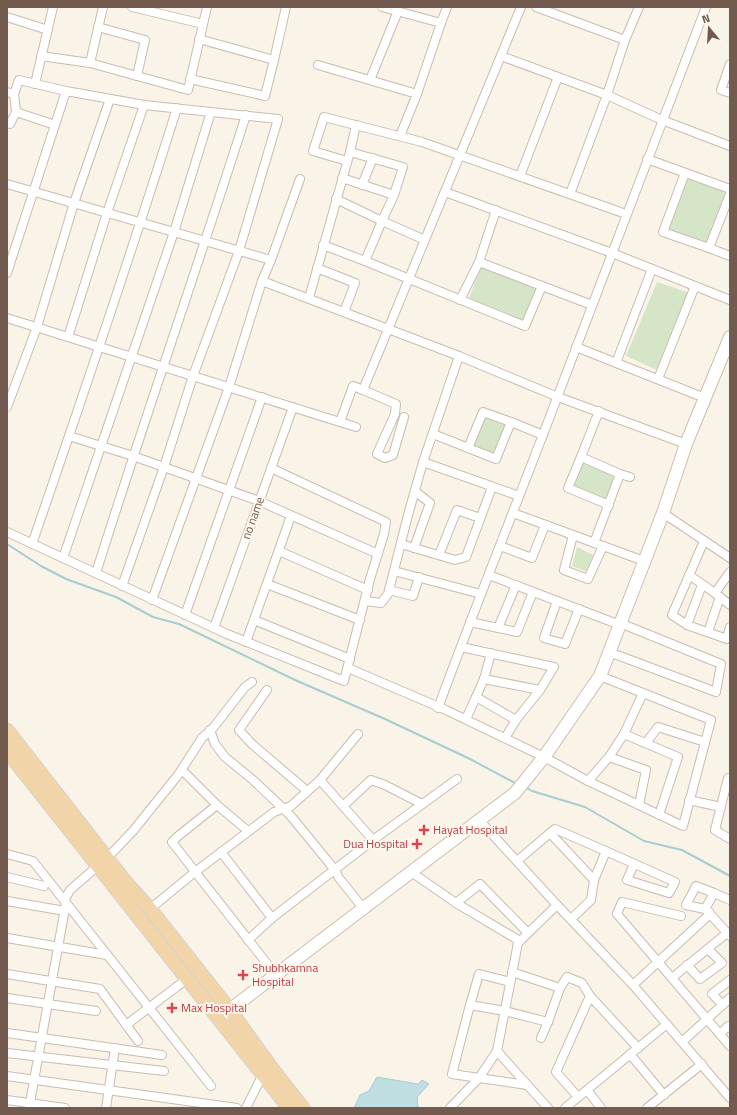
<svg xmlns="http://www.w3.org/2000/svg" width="737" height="1115" font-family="'Titillium Web',sans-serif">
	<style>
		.green { fill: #d5e6c8 }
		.water { fill: #bfdee2; stroke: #a6cdd2 }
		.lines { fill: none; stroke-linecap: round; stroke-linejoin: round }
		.stream { stroke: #a6cdd2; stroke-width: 2 }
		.street-casing { stroke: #cbbbaf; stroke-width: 10 }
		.secondary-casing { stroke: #cfbdb0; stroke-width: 14 }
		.primary-casing { stroke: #d8d1ce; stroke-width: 15 }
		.street { stroke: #fff; stroke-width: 8 }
		.secondary { stroke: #fff; stroke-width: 12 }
		.primary { stroke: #f1d4a8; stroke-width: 13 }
		.health-dot { fill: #e0444e; stroke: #fdf7ee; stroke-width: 1.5 }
		.labels { text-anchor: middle; stroke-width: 4; stroke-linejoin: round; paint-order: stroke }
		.street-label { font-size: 12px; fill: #725a4f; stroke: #fdf7ee }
		.health-label { font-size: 12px; fill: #be3a42; stroke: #fdf7ee; text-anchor: start }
	</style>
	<rect width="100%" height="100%" fill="#faf3e8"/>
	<g class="green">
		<path d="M687 178 726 191 707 245 667 231Z"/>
		<path d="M481 267 536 289 523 320 469 298Z"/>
		<path d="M657 282 690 293 657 370 626 356Z"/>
		<path d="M484 416 506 424 494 455 472 445Z"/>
		<path d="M583 462 615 476 606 499 574 486Z"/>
		<path d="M577 547 593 555 588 572 572 566Z"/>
	</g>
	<path class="water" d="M377 1077 418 1084 422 1080 429 1084 417 1097 418 1108H354L360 1095 369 1091Z"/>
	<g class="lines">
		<g class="stream">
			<path d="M7 544 41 566 66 579 116 597 153 617 179 624 295 680 385 719 468 758 517 784"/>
			<path d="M525 787 532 791 585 807 644 841 682 850 730 876"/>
		</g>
		<defs>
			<g id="street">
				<path d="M132 7 203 24"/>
				<path d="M382 7 441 23 447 7"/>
				<path d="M536 7 625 40 639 7"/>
				<path d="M7 17 48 30"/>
				<path d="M98 27 145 40 137 76"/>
				<path d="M199 39 274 60 286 7"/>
				<path d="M625 40 607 95 662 120 730 146"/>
				<path d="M41 56 90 63 103 7"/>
				<path d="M501 56 607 95 570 194"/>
				<path d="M90 63 188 90 207 7"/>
				<path d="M730 64 721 90 730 93"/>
				<path d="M318 65 417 94 441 23"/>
				<path d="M190 79 265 96 274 60"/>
				<path d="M370 80 398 11"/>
				<path d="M35 84 53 7"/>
				<path d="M7 92 14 94 19 80 66 91"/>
				<path d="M16 112 55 125"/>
				<path d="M7 123 10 124 16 112 14 94"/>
				<path d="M400 136 417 94"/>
				<path d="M350 152 356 125"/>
				<path d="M647 159 730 189"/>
				<path d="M347 161 313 151 324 117 422 142 626 214"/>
				<path d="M685 173 663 232 709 248"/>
				<path d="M520 176 558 77"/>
				<path d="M7 184 271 260 262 281"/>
				<path d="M362 185 373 158"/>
				<path d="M445 192 612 253 730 300"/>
				<path d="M730 194 709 248 730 256"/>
				<path d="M394 195 382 221 425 240"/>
				<path d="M323 245 365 261 382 221 336 199"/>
				<path d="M271 260 300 179"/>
				<path d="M365 261 525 326 542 286 592 305"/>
				<path d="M479 262 496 210"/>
				<path d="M317 268 355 283 344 312"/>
				<path d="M7 273 66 91 144 105"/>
				<path d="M309 298 350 152 403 167 394 195 342 178"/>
				<path d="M460 300 479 262 542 286"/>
				<path d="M7 318 356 427"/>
				<path d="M68 337 107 213 144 105 278 119 239 251 193 376 164 467 122 586"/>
				<path d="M576 347 705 398"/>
				<path d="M616 363 652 269"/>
				<path d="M658 379 695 286"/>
				<path d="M7 407 37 327 74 203 110 99"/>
				<path d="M404 417 393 455 385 458 377 454 395 414 396 404 363 390 521 7"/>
				<path d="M340 422 353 386 363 390"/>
				<path d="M433 434 496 459 511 422 543 435"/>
				<path d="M69 436 133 456 259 501 378 554"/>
				<path d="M468 448 483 412 511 422"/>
				<path d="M581 457 599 411"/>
				<path d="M423 462 519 496"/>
				<path d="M609 505 568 488 581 457 620 474"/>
				<path d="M513 513 644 561"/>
				<path d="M663 513 730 558"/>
				<path d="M7 532 227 634 344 681 370 579 384 534 386 522 271 468"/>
				<path d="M573 535 564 570 588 579 603 546"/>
				<path d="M704 541 672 615 687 625 727 639 730 627"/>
				<path d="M594 543 620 474 630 477"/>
				<path d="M32 544C82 399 131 254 177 108"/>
				<path d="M401 544 455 560 466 557 492 487"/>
				<path d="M500 546 532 558 545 525"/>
				<path d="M414 548 430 503 415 491"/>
				<path d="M279 551 368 590"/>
				<path d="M439 555 457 510 480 518"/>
				<path d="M63 558 174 232 211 112"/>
				<path d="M394 571 481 594"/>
				<path d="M730 572 715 593 730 605"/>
				<path d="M96 573C144 420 197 269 246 115"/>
				<path d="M489 575 620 625"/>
				<path d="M689 575 715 593"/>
				<path d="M267 584 360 620"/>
				<path d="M389 590 413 596 419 577"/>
				<path d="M152 600 229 387 262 281 459 356 558 397 686 444"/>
				<path d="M365 601 381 603 388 594 408 515 423 462 459 356"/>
				<path d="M557 601 544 638 565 644 579 609"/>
				<path d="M185 615 262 397"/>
				<path d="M254 620 350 659"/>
				<path d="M470 622 517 632 533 592"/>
				<path d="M687 625 702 585"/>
				<path d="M214 628 293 407"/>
				<path d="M498 628 516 585"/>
				<path d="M708 632 720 597"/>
				<path d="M246 642 291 516"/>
				<path d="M461 647 554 667 540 690 484 679 491 653"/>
				<path d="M609 652 716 692 721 664 620 623"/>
				<path d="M348 668 446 710 544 757 588 781 683 826 711 720 600 676"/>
				<path d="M484 679 476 697 516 720 540 690"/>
				<path d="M267 690 239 730 252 744 307 791"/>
				<path d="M438 708C476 604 518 501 557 398 607 268 656 137 706 7"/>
				<path d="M466 719 476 697"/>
				<path d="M210 730 215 744 225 757 253 780 290 815 335 870 339 878 363 908"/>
				<path d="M624 734 678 757 659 815"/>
				<path d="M505 738 516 720"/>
				<path d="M646 743 658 727 705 742"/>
				<path d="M609 757 624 734 643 693"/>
				<path d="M182 770 217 805 248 831"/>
				<path d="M728 778 715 830 730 839"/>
				<path d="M320 780 373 840"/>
				<path d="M588 781 609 757 646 770 639 805"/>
				<path d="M689 800 721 807"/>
				<path d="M217 805 177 837 172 842 275 974"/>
				<path d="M343 806 371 780 385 785 422 804"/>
				<path d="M480 821 557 905 633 985 730 1098"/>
				<path d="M550 833 555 829C595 846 635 864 675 882L669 893 627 880 634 864"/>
				<path d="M221 852 272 918"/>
				<path d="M7 854 33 861 211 1086"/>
				<path d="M517 861 550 833 594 880 591 900 571 919"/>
				<path d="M411 872 456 903"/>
				<path d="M7 877 44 886"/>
				<path d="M594 880 606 851"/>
				<path d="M7 901 65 911"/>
				<path d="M150 909 195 872 274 812 291 806 320 780 358 734"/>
				<path d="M705 909 686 905 696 886 714 893"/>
				<path d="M709 912 705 909 714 893 730 900"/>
				<path d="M681 916 622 902 617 914 730 1046"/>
				<path d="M7 938 107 955"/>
				<path d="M248 940 272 918 373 840 457 779"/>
				<path d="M520 941 456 903 480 884 528 933"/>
				<path d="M687 965 700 979 722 963 708 949"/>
				<path d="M7 974 100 989 138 1041"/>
				<path d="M672 978 727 933"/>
				<path d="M510 982 479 974 470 1005 505 1011 548 1022 560 988 512 972"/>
				<path d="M633 985 710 914 730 936"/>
				<path d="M560 988 567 977 582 983 590 996"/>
				<path d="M7 998 96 1011"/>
				<path d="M470 1005 452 1074 527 1085"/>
				<path d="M723 1005 712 994 730 980"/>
				<path d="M126 1025 187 979"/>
				<path d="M7 1033 162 1055"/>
				<path d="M720 1034 728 1026 730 1028"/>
				<path d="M541 1038 548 1022"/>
				<path d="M682 1042 730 998"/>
				<path d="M7 1053 164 1071"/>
				<path d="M630 1054 664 1095"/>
				<path d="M7 1076 237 1108"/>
				<path d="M587 1090 601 1108"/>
				<path d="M578 1097 556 1072 590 996 638 1048"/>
				<path d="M7 1100 65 1108"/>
				<path d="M29 1108 66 903 65 899 70 890 107 858 133 831 178 775 202 738 213 728 245 687 252 682"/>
				<path d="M106 1108 115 1048"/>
				<path d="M246 1108 263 1074"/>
				<path d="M450 1108 479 1078 497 1051"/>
				<path d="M548 1108 497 1051 518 943 557 905"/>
				<path d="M565 1108 667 1024"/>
				<path d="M647 1108 702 1064"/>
			</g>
			<path id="secondary" d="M223 1015 515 793 544 757 600 676 663 513 686 444 730 337"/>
			<g id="primary">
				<path d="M7 730 125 881 150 909 229 1009 271 1067 303 1108"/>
				<path d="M7 751 289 1108"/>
			</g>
		</defs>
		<use href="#street" class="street-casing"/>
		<use href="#secondary" class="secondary-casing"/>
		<use href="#primary" class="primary-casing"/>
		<use href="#street" class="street"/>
		<use href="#secondary" class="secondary"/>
		<use href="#primary" class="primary"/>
	</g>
	<g class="health-dot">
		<path d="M422 824h4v4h4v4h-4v4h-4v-4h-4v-4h4z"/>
		<path d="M415 838h4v4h4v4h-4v4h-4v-4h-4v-4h4z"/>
		<path d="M241 969h4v4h4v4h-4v4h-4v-4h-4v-4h4z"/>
		<path d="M170 1002h4v4h4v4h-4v4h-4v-4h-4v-4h4z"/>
	</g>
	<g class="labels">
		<g class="street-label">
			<text transform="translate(253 518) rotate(-70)" y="4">no name</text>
		</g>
		<g class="health-label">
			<text x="433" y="834">Hayat Hospital</text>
			<text x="408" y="848" text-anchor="end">Dua Hospital</text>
			<text x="252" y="972">Shubhkamna<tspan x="252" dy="14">Hospital</tspan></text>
			<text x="181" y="1012">Max Hospital</text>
		</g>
	</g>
	<rect width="737" height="1115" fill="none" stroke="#725a4f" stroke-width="16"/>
	<g transform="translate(709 28) rotate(342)" stroke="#fdf7ee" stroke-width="3" paint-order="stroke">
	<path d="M0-3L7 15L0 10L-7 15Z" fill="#725a4f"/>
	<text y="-6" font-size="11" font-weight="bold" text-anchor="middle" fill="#725a4f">N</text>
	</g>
</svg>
